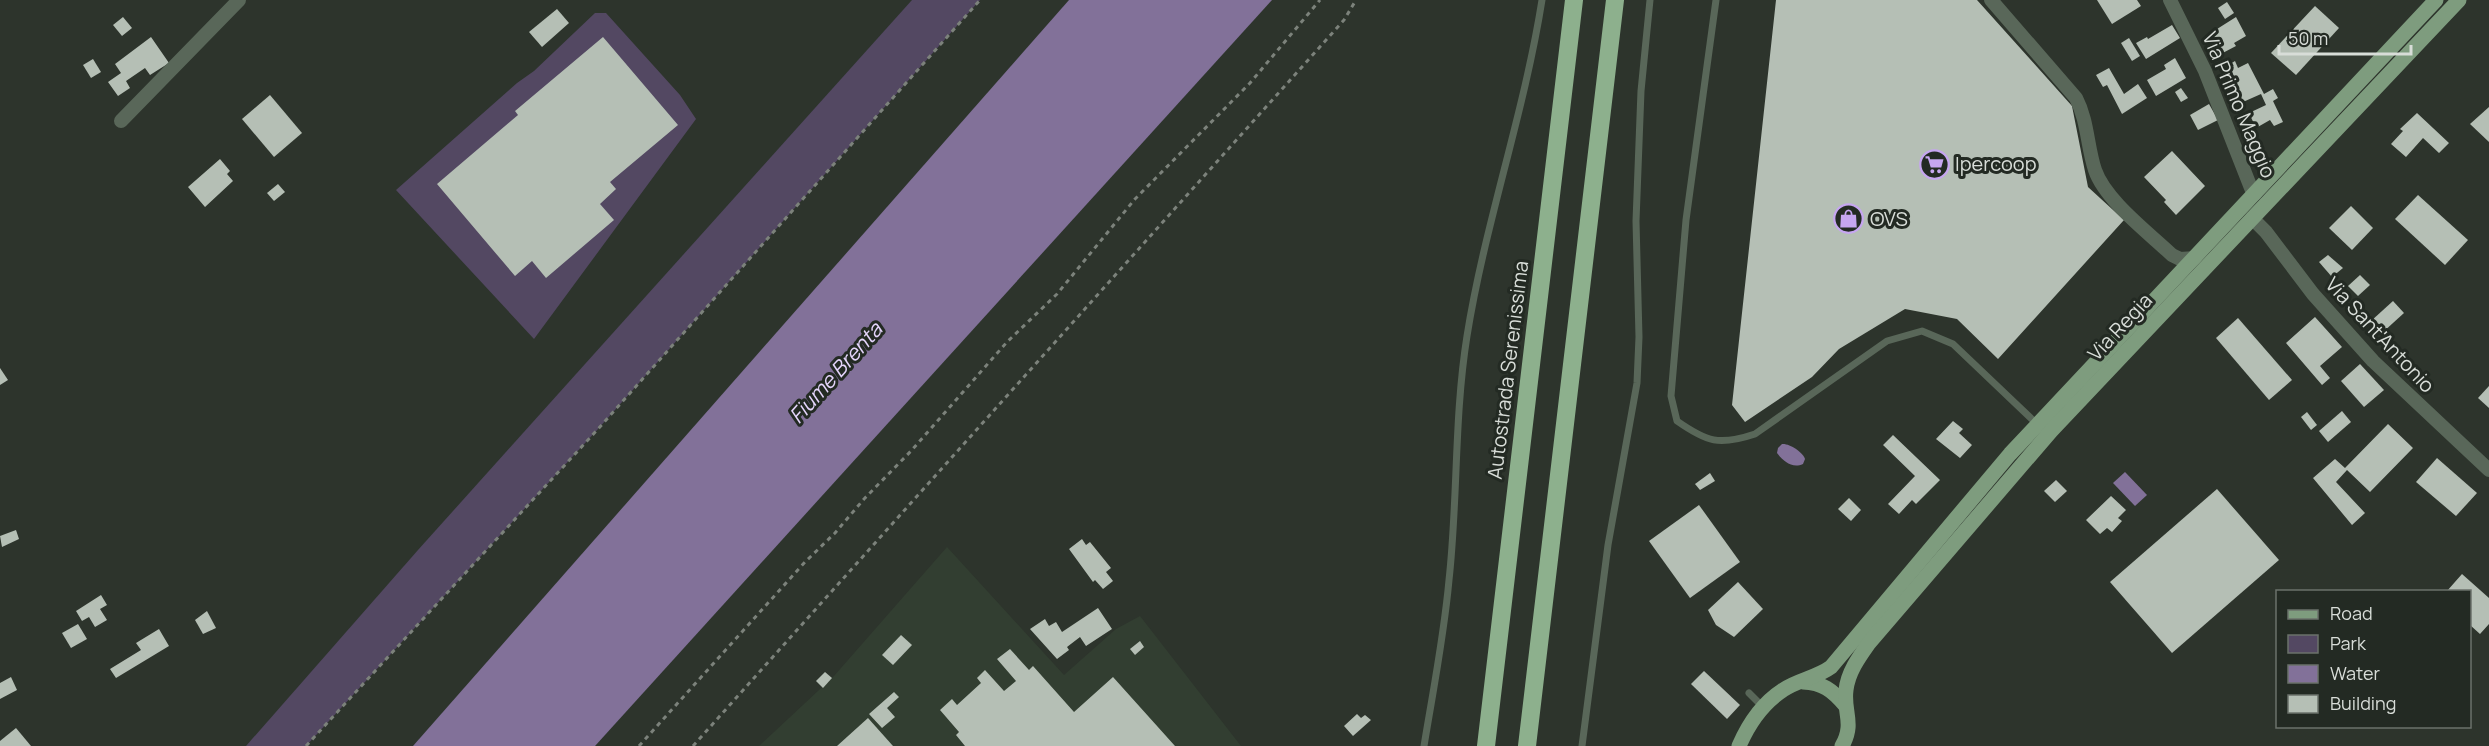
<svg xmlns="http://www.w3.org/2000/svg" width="2489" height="746" font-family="Manrope,sans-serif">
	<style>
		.built { fill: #323e31 }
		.green { fill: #534862 }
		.water { fill: #827199 }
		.building { fill: #b5bfb5 }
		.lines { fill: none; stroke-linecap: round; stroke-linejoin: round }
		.path { stroke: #7c827b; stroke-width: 3; stroke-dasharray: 4.5 4.5; stroke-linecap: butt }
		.service { stroke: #596759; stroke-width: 7 }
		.minor { stroke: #596759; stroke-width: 14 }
		.primary { stroke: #7e9c7e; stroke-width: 15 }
		.motorway { stroke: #8db08d; stroke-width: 18 }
		.labels { text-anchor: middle; stroke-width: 6; stroke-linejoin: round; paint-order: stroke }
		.street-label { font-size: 20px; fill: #d8ddd8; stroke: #232a23 }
		.poi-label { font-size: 20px; fill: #d8ddd8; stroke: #232a23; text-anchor: start }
		.water-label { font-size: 21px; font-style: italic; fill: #e5d5fc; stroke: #232a23 }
	</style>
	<rect width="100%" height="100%" fill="#2d342c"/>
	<path class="built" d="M947 547 1064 675 1116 629 1140 616 1241 746H759L834 676Z"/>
	<g class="green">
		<path d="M912 0H980L598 429 306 746H246L418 550Z"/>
		<path d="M595 13H606L680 95 696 119 534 339 396 190 517 83 534 71Z"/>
	</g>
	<g class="water">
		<path d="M1069 0H1272L595 746H413Z"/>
		<path d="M1782 444C1789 443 1803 452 1805 459L1803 464C1792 469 1783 461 1777 453L1778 448Z"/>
		<path d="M2125 472 2147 495 2135 506 2113 483Z"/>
	</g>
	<g class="building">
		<path d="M1776 0H1977L2072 106 2088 187 2124 220 1998 359 1957 319 1905 309 1839 349 1812 377 1745 422 1732 405Z"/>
		<path d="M2097 0H2137L2141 6 2112 24Z"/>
		<path d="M2227 2 2234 13 2225 19 2218 8Z"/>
		<path d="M2315 6 2339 28 2296 75 2271 53Z"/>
		<path d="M557 9 569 23 542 47 529 32Z"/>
		<path d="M123 17 132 28 122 36 113 25Z"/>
		<path d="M2236 17 2246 36 2234 43 2236 46 2217 56 2206 36Z"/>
		<path d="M2172 25 2180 38 2146 59 2136 43 2147 37 2148 39Z"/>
		<path d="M151 37 169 63 150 75 145 68 126 81 130 88 118 96 108 82 121 73 115 64Z"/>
		<path d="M603 37 678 125 610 182 616 189 600 204 614 220 546 278 532 261 515 276 437 184 518 115 515 111Z"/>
		<path d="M2129 38 2140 56 2132 61 2121 43Z"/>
		<path d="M2175 58 2186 78 2156 96 2147 80 2166 69 2164 65Z"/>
		<path d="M93 59 101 72 91 78 83 65Z"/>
		<path d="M2235 61 2238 68 2248 63 2264 94 2273 89 2278 98 2273 101 2283 122 2274 126 2270 120 2256 128 2249 113 2266 105 2261 94 2243 102 2225 67Z"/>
		<path d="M2109 68 2124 94 2138 84 2147 98 2122 114 2107 85 2103 87 2096 75Z"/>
		<path d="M2181 88 2188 98 2181 102 2175 92Z"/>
		<path d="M270 95 302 133 274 157 242 119Z"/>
		<path d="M2209 104 2218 120 2198 130 2190 115Z"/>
		<path d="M2489 107V142L2470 124Z"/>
		<path d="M2417 113 2449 143 2439 153 2423 138 2406 157 2391 144 2403 131 2400 129Z"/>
		<path d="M2172 151 2205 186 2176 215 2164 202 2166 200 2144 177Z"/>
		<path d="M220 159 230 171 227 174 233 181 205 207 188 187Z"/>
		<path d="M278 184 285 192 274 201 267 193Z"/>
		<path d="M2418 195 2468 240 2445 265 2395 219Z"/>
		<path d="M2351 206 2373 228 2352 250 2329 228Z"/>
		<path d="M2328 255 2343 268 2332 277 2319 262Z"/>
		<path d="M2360 275 2370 285 2358 296 2348 286Z"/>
		<path d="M2393 301 2404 313 2382 333 2371 321Z"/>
		<path d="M2315 317 2342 347 2320 366 2330 378 2322 385 2286 343Z"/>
		<path d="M2238 318 2292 380 2269 400 2216 338Z"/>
		<path d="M2360 364 2384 390 2364 407 2341 381Z"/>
		<path d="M0 368 8 380 0 385Z"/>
		<path d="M2489 386V408L2478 398Z"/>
		<path d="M2342 411 2351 422 2328 442 2319 431Z"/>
		<path d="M2307 412 2317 425 2311 430 2301 417Z"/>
		<path d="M1953 421 1963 429 1959 433 1972 445 1960 458 1936 439Z"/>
		<path d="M2388 424 2413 448 2370 492 2347 470 2336 482 2365 513 2352 525 2313 478 2335 459 2345 468Z"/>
		<path d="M1893 435 1940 480 1916 504 1912 500 1899 514 1888 504 1915 476 1883 445Z"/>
		<path d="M2437 458 2477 493 2456 516 2416 482Z"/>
		<path d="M1710 473 1715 481 1700 490 1695 484Z"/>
		<path d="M2056 480 2067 491 2055 502 2044 491Z"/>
		<path d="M2217 489 2279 560 2172 653 2110 582Z"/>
		<path d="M2111 496 2126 510 2118 518 2122 521 2112 532 2107 528 2100 534 2086 520Z"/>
		<path d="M1849 498 1861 510 1851 521 1838 509Z"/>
		<path d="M1699 505 1740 562 1690 598 1649 541Z"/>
		<path d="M16 530 19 539 2 547 0 536Z"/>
		<path d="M1082 539 1086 545 1090 542 1111 568 1106 572 1113 581 1103 589 1095 580 1093 582 1069 549Z"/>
		<path d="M2462 574 2489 598V624L2480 634 2470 625V592L2447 591Z"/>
		<path d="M1738 582 1763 609 1734 637 1716 625 1708 610Z"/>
		<path d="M101 595 107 605 100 609 107 620 95 627 89 617 82 621 76 611Z"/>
		<path d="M1098 608 1112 629 1086 646 1080 637 1067 647 1069 650 1057 659 1030 629 1045 619 1049 626 1056 622 1062 632Z"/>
		<path d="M207 611 216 628 203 634 195 620Z"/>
		<path d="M78 624 87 639 71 648 62 633Z"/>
		<path d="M159 629 169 646 116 678 110 669 141 650 136 643Z"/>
		<path d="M901 635 912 645 893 665 882 655Z"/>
		<path d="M1140 641 1144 647 1135 655 1130 649Z"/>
		<path d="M1010 649 1029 670 1033 666 1074 712 1113 677 1175 746H965L956 735 959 732 940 710 952 699 957 705 981 683 977 678 985 670 1004 691 1016 681 997 659Z"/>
		<path d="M1704 671 1740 705 1727 719 1691 684Z"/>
		<path d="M825 672 832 678 823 688 816 681Z"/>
		<path d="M11 677 17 690 0 699V683Z"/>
		<path d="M894 692 899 697 887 708 895 717 882 728 869 714Z"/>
		<path d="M1357 714 1361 718 1365 715 1371 720 1353 736 1344 726Z"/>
		<path d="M868 718 893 746H837Z"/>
		<path d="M16 728 31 746H0V741Z"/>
	</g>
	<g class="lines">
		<g class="path">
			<path d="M306 746 598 429 980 0"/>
			<path d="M639 746 805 562 835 533 864 499 911 451 1007 342 1057 294 1135 199 1250 83 1320 0"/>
			<path d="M693 746 1344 20 1356 0"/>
		</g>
		<g class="service">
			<path d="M1716 0 1686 220 1671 396 1677 421C1707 442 1719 446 1755 434L1887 341 1922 331 1953 344 2037 424"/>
			<path d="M1749 693 1764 708"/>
			<path d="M1424 746C1433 691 1444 636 1449 580 1458 499 1454 417 1467 336 1485 223 1524 114 1542 0"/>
			<path d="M1582 746 1608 545 1637 383 1639 337 1636 221 1641 91 1650 0"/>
		</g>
		<g class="minor">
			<path d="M1991 0 2076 98C2088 121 2087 146 2095 170 2105 200 2149 233 2172 255L2180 259 2195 258"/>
			<path d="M2170 0 2205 71 2251 188 2255 194"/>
			<path d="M121 121 239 0"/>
			<path d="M2252 218 2266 232 2313 294 2373 361 2489 470"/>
		</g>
		<g class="primary">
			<path d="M1803 682C1823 683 1832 690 1845 705"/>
			<path d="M1739 746C1748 725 1763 703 1783 690 1797 680 1816 678 1831 667L2010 454 2436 0"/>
			<path d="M1842 746C1855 723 1843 712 1846 690 1848 672 1859 657 1869 643L2051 431 2459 0"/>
		</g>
		<g class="motorway">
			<path d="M1486 746 1574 0"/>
			<path d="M1527 746 1615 0"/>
		</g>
	</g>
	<defs>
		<symbol id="supermarket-ring" viewBox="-11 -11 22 22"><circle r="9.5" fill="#232a23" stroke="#c6a6f0" stroke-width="1.5"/><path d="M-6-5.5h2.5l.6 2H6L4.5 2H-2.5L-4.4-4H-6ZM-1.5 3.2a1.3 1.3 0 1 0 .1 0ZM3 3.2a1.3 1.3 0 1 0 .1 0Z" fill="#c6a6f0"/></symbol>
		<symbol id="shop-ring" viewBox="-11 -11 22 22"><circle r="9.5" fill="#232a23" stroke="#c6a6f0" stroke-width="1.5"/><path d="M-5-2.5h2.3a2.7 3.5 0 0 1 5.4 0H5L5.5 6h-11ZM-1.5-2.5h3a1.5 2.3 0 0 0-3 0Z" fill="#c6a6f0"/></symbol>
	</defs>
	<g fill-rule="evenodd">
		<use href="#supermarket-ring" x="1918" y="148" width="33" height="33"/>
		<use href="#shop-ring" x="1832" y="202" width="33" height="33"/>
	</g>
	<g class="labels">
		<g class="street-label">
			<text transform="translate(2239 105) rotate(67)" y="7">Via Primo Maggio</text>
			<text transform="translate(2120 327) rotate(-47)" y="7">Via Regia</text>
			<text transform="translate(2380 335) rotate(47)" y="7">Via Sant'Antonio</text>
			<text transform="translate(1508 370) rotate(-83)" y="7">Autostrada Serenissima</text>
		</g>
		<g class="poi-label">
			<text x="1955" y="171">Ipercoop</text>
			<text x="1870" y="226">OVS</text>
		</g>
		<g class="water-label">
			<text transform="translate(836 373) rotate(-48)" y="7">Fiume Brenta</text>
		</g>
	</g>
	<rect x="2276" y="590" width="195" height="138" fill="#232a23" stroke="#6b726b" stroke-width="1.5"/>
	<rect x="2288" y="610" width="30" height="9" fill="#7e9c7e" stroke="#6b726b" stroke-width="1.5"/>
	<text x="2330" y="620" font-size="18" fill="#d8ddd8">Road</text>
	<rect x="2288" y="635" width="30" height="18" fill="#534862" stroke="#6b726b" stroke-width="1.5"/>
	<text x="2330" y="650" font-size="18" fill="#d8ddd8">Park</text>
	<rect x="2288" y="665" width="30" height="18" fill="#827199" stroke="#6b726b" stroke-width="1.5"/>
	<text x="2330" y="680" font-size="18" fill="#d8ddd8">Water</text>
	<rect x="2288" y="695" width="30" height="18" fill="#b5bfb5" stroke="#6b726b" stroke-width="1.5"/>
	<text x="2330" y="710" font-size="18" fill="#d8ddd8">Building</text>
	<path d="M2279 45v9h132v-9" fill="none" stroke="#d8ddd8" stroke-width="3"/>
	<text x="2288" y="45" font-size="18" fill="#d8ddd8" stroke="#232a23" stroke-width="4.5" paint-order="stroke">50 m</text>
</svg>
